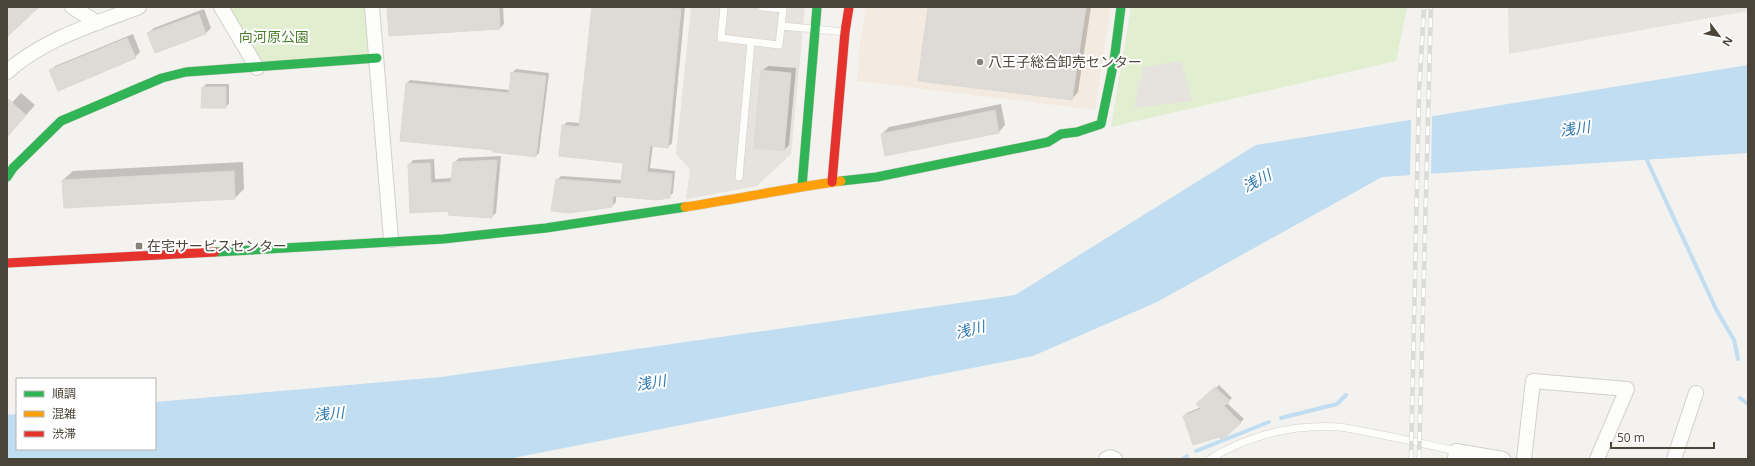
<svg xmlns="http://www.w3.org/2000/svg" width="1755" height="466" font-family="'Open Sans','Noto Sans JP',sans-serif">
	<style>
		.commercial { fill: #f3ebdf }
		.industrial { fill: #e6e2de }
		.green { fill: #e1eecf }
		.parking { fill: #e6e3df }
		.water { fill: #c0ddf1 }
		.pier { fill: #f4f2ee }
		.shadow { fill: #0003 }
		.lines { fill: none; stroke-linecap: round; stroke-linejoin: round }
		.stream { stroke: #c0ddf1; stroke-width: 4 }
		.building { fill: #dedbd6; stroke: #dcd9d4 }
		.lane-casing { stroke: #d2d0cb; stroke-width: 8 }
		.street-casing { stroke: #d2d0cb; stroke-width: 16 }
		.fast-casing { stroke: #d3cfc5; stroke-width: 10 }
		.slow-casing { stroke: #d3cfc5; stroke-width: 10 }
		.jam-casing { stroke: #d3cfc5; stroke-width: 10 }
		.lane { stroke: #fdfdfc; stroke-width: 7 }
		.street { stroke: #fdfdfc; stroke-width: 14 }
		.fast { stroke: #30b455; stroke-width: 9 }
		.slow { stroke: #ff9f0a; stroke-width: 9 }
		.jam { stroke: #e5322d; stroke-width: 9 }
		.rail-casing { stroke: #dbdbda; stroke-width: 4.5 }
		.rail { stroke: #fff; stroke-width: 3; stroke-dasharray: 9; stroke-linecap: butt }
		.poi-dot { fill: #868178; stroke: #fff; stroke-width: 1.5 }
		.labels { text-anchor: middle; stroke-width: 4; stroke-linejoin: round; paint-order: stroke }
		.park-label { font-size: 14px; fill: #4a7f2a; stroke: #fff }
		.poi-label { font-size: 14px; fill: #4b4439; stroke: #fff; text-anchor: start }
		.water-label { font-size: 15px; font-style: italic; fill: #2e7ab2; stroke: #fff }
	</style>
	<rect width="100%" height="100%" fill="#f4f2ee"/>
	<path class="commercial" d="M866 7H1111L1095 110 857 81 860 43Z"/>
	<g class="industrial">
		<path d="M691 7H805L791 154 757 186 686 199 690 169 676 154Z"/>
		<path d="M1508 7H1748V11L1509 54Z"/>
	</g>
	<g class="green">
		<path d="M221 7H372L377 58 257 68Z"/>
		<path d="M1131 7H1407L1396 61 1111 127Z"/>
	</g>
	<path class="parking" d="M1181 61 1192 101 1134 108 1143 67Z"/>
	<path class="water" d="M1748 65V153L1382 177 1157 302 1033 356 508 459H7V415L17 414V449H155V402L441 377 1015 295 1256 145Z"/>
	<path class="pier" d="M1432 115 1431 176 1410 177 1411 118Z"/>
	<g class="shadow">
		<path d="M388 7H503L504 24 500 28Z"/>
		<path d="M593 7H685L672 143 668 147 653 145 650 168 675 171 673 193 669 197 616 196V202L612 206 557 180 561 176 622 180 624 162 563 126 567 122 581 123Z"/>
		<path d="M929 7H1091L1078 92 1072 99Z"/>
		<path d="M204 9 211 28 206 33 155 52 148 33 154 28Z"/>
		<path d="M133 34 140 52 135 57 50 71 55 66Z"/>
		<path d="M768 66 796 68 789 145 784 150 762 71Z"/>
		<path d="M516 69 549 73 539 153 536 156 494 149 401 140 407 83 410 80 510 90 512 73Z"/>
		<path d="M206 84H229V104L225 107 203 88Z"/>
		<path d="M21 93 35 105 7 137V108Z"/>
		<path d="M1001 104 1005 125 999 132 882 134 889 127Z"/>
		<path d="M501 156 496 213 491 217 450 210 409 165 413 160 434 159 435 179 453 178 454 163 459 158Z"/>
		<path d="M243 162 244 189 235 198 65 207 63 180 73 171Z"/>
		<path d="M1219 385 1232 398 1227 403 1244 419 1222 439 1184 416 1187 413 1201 407V401Z"/>
	</g>
	<g class="lines">
		<g class="stream">
			<path d="M1645 156 1716 309 1734 340 1738 359"/>
			<path d="M1740 398 1748 404"/>
			<path d="M1281 418 1337 404 1346 395"/>
			<path d="M1196 451 1269 422"/>
			<path d="M1183 459 1187 456"/>
		</g>
	</g>
	<g class="building">
		<path d="M7 7H39L7 37Z"/>
		<path d="M387 7H499L500 29 389 36Z"/>
		<path d="M592 7H664L681 9 668 148 650 146 647 172 672 174 670 198 656 200 613 196 612 207 569 213 551 211 556 179 621 184 623 163 559 156 562 125 579 127Z"/>
		<path d="M928 7H1086L1072 100 918 81Z"/>
		<path d="M199 14 206 34 155 53 147 33Z"/>
		<path d="M127 38 136 58 58 91 49 70Z"/>
		<path d="M761 70 791 73 784 151 754 148Z"/>
		<path d="M511 72 546 76 536 157 493 152V150L400 141 406 83 509 93Z"/>
		<path d="M202 87H226V108H201Z"/>
		<path d="M7 98 26 115 7 137Z"/>
		<path d="M995 110 999 133 885 156 881 134Z"/>
		<path d="M497 160 492 218 448 215 449 211 410 213 408 164 430 163 431 183 451 182 453 162Z"/>
		<path d="M234 171 235 199 64 208 62 180Z"/>
		<path d="M1215 387 1230 401 1224 406 1241 423 1222 440 1219 437 1193 445 1183 416 1201 409 1196 404Z"/>
	</g>
	<g class="lines">
		<defs>
			<g id="lane">
				<path d="M724 7 721 38 779 45 783 9 762 7"/>
				<path d="M782 26 845 32"/>
				<path d="M739 177 751 42"/>
				<path d="M1210 459C1248 435 1294 424 1339 427 1350 428 1361 431 1372 433 1400 438 1428 445 1456 451"/>
			</g>
			<g id="street">
				<path d="M72 7 98 23"/>
				<path d="M221 7 257 68"/>
				<path d="M372 7 391 240"/>
				<path d="M7 72C43 39 95 24 139 7"/>
				<path d="M1106 459 1110 457 1115 459"/>
				<path d="M1455 459 1456 451 1503 459"/>
				<path d="M1524 459 1533 381 1627 389 1597 459"/>
				<path d="M1674 459 1696 393"/>
			</g>
			<g id="fast">
				<path d="M7 177 13 168 61 121 162 78 186 72 377 58"/>
				<path d="M841 181 877 177 1048 142 1061 134 1077 132 1101 124 1114 61 1121 7"/>
				<path d="M802 186 817 7"/>
				<path d="M215 252 443 239 546 228 685 207"/>
			</g>
			<path id="slow" d="M685 207C737 199 789 188 841 181"/>
			<g id="jam">
				<path d="M832 182 845 32 849 7"/>
				<path d="M7 263 215 252"/>
			</g>
		</defs>
		<use href="#lane" class="lane-casing"/>
		<use href="#street" class="street-casing"/>
		<use href="#fast" class="fast-casing"/>
		<use href="#slow" class="slow-casing"/>
		<use href="#jam" class="jam-casing"/>
		<use href="#lane" class="lane"/>
		<use href="#street" class="street"/>
		<use href="#fast" class="fast"/>
		<use href="#slow" class="slow"/>
		<use href="#jam" class="jam"/>
		<defs>
			<g id="rail">
				<path d="M1411 459 1419 92 1424 7"/>
				<path d="M1419 459 1431 7"/>
			</g>
		</defs>
		<use href="#rail" class="rail-casing"/>
		<use href="#rail" class="rail"/>
	</g>
	<g class="poi-dot">
		<circle cx="980" cy="62" r="4"/>
		<rect x="135" y="242" width="8" height="8" rx="2"/>
	</g>
	<g class="labels">
		<g class="park-label">
			<text x="274" y="42">向河原公園</text>
		</g>
		<g class="poi-label">
			<text x="988" y="67">八王子総合卸売センター</text>
			<text x="147" y="251">在宅サービスセンター</text>
		</g>
		<g class="water-label">
			<text transform="translate(1575 129) rotate(-8)" y="5">浅川</text>
			<text transform="translate(1257 181) rotate(-28)" y="5">浅川</text>
			<text transform="translate(970 330) rotate(-14)" y="5">浅川</text>
			<text transform="translate(651 383) rotate(-9)" y="5">浅川</text>
			<text transform="translate(329 414) rotate(-5)" y="5">浅川</text>
		</g>
	</g>
	<rect width="1755" height="466" fill="none" stroke="#4b4439" stroke-width="16"/>
	<rect x="16" y="378" width="140" height="72" fill="#ffffff" stroke="#b7b4b0"/>
	<rect x="24" y="391" width="20" height="6" fill="#30b455" stroke="#b7b4b0"/>
	<text x="52" y="398" font-size="12" fill="#4b4439">順調</text>
	<rect x="24" y="411" width="20" height="6" fill="#ff9f0a" stroke="#b7b4b0"/>
	<text x="52" y="418" font-size="12" fill="#4b4439">混雑</text>
	<rect x="24" y="431" width="20" height="6" fill="#e5322d" stroke="#b7b4b0"/>
	<text x="52" y="438" font-size="12" fill="#4b4439">渋滞</text>
	<g transform="translate(1719 36) rotate(122)" stroke="#ffffff" stroke-width="3" paint-order="stroke">
	<path d="M0-3L7 15L0 10L-7 15Z" fill="#4b4439"/>
	<text y="-6" font-size="11" font-weight="bold" text-anchor="middle" fill="#4b4439">N</text>
	</g>
	<path d="M1611 442v6h103v-6" fill="none" stroke="#4b4439" stroke-width="2"/>
	<text x="1617" y="442" font-size="12" fill="#4b4439" stroke="#ffffff" stroke-width="3" paint-order="stroke">50 m</text>
</svg>
